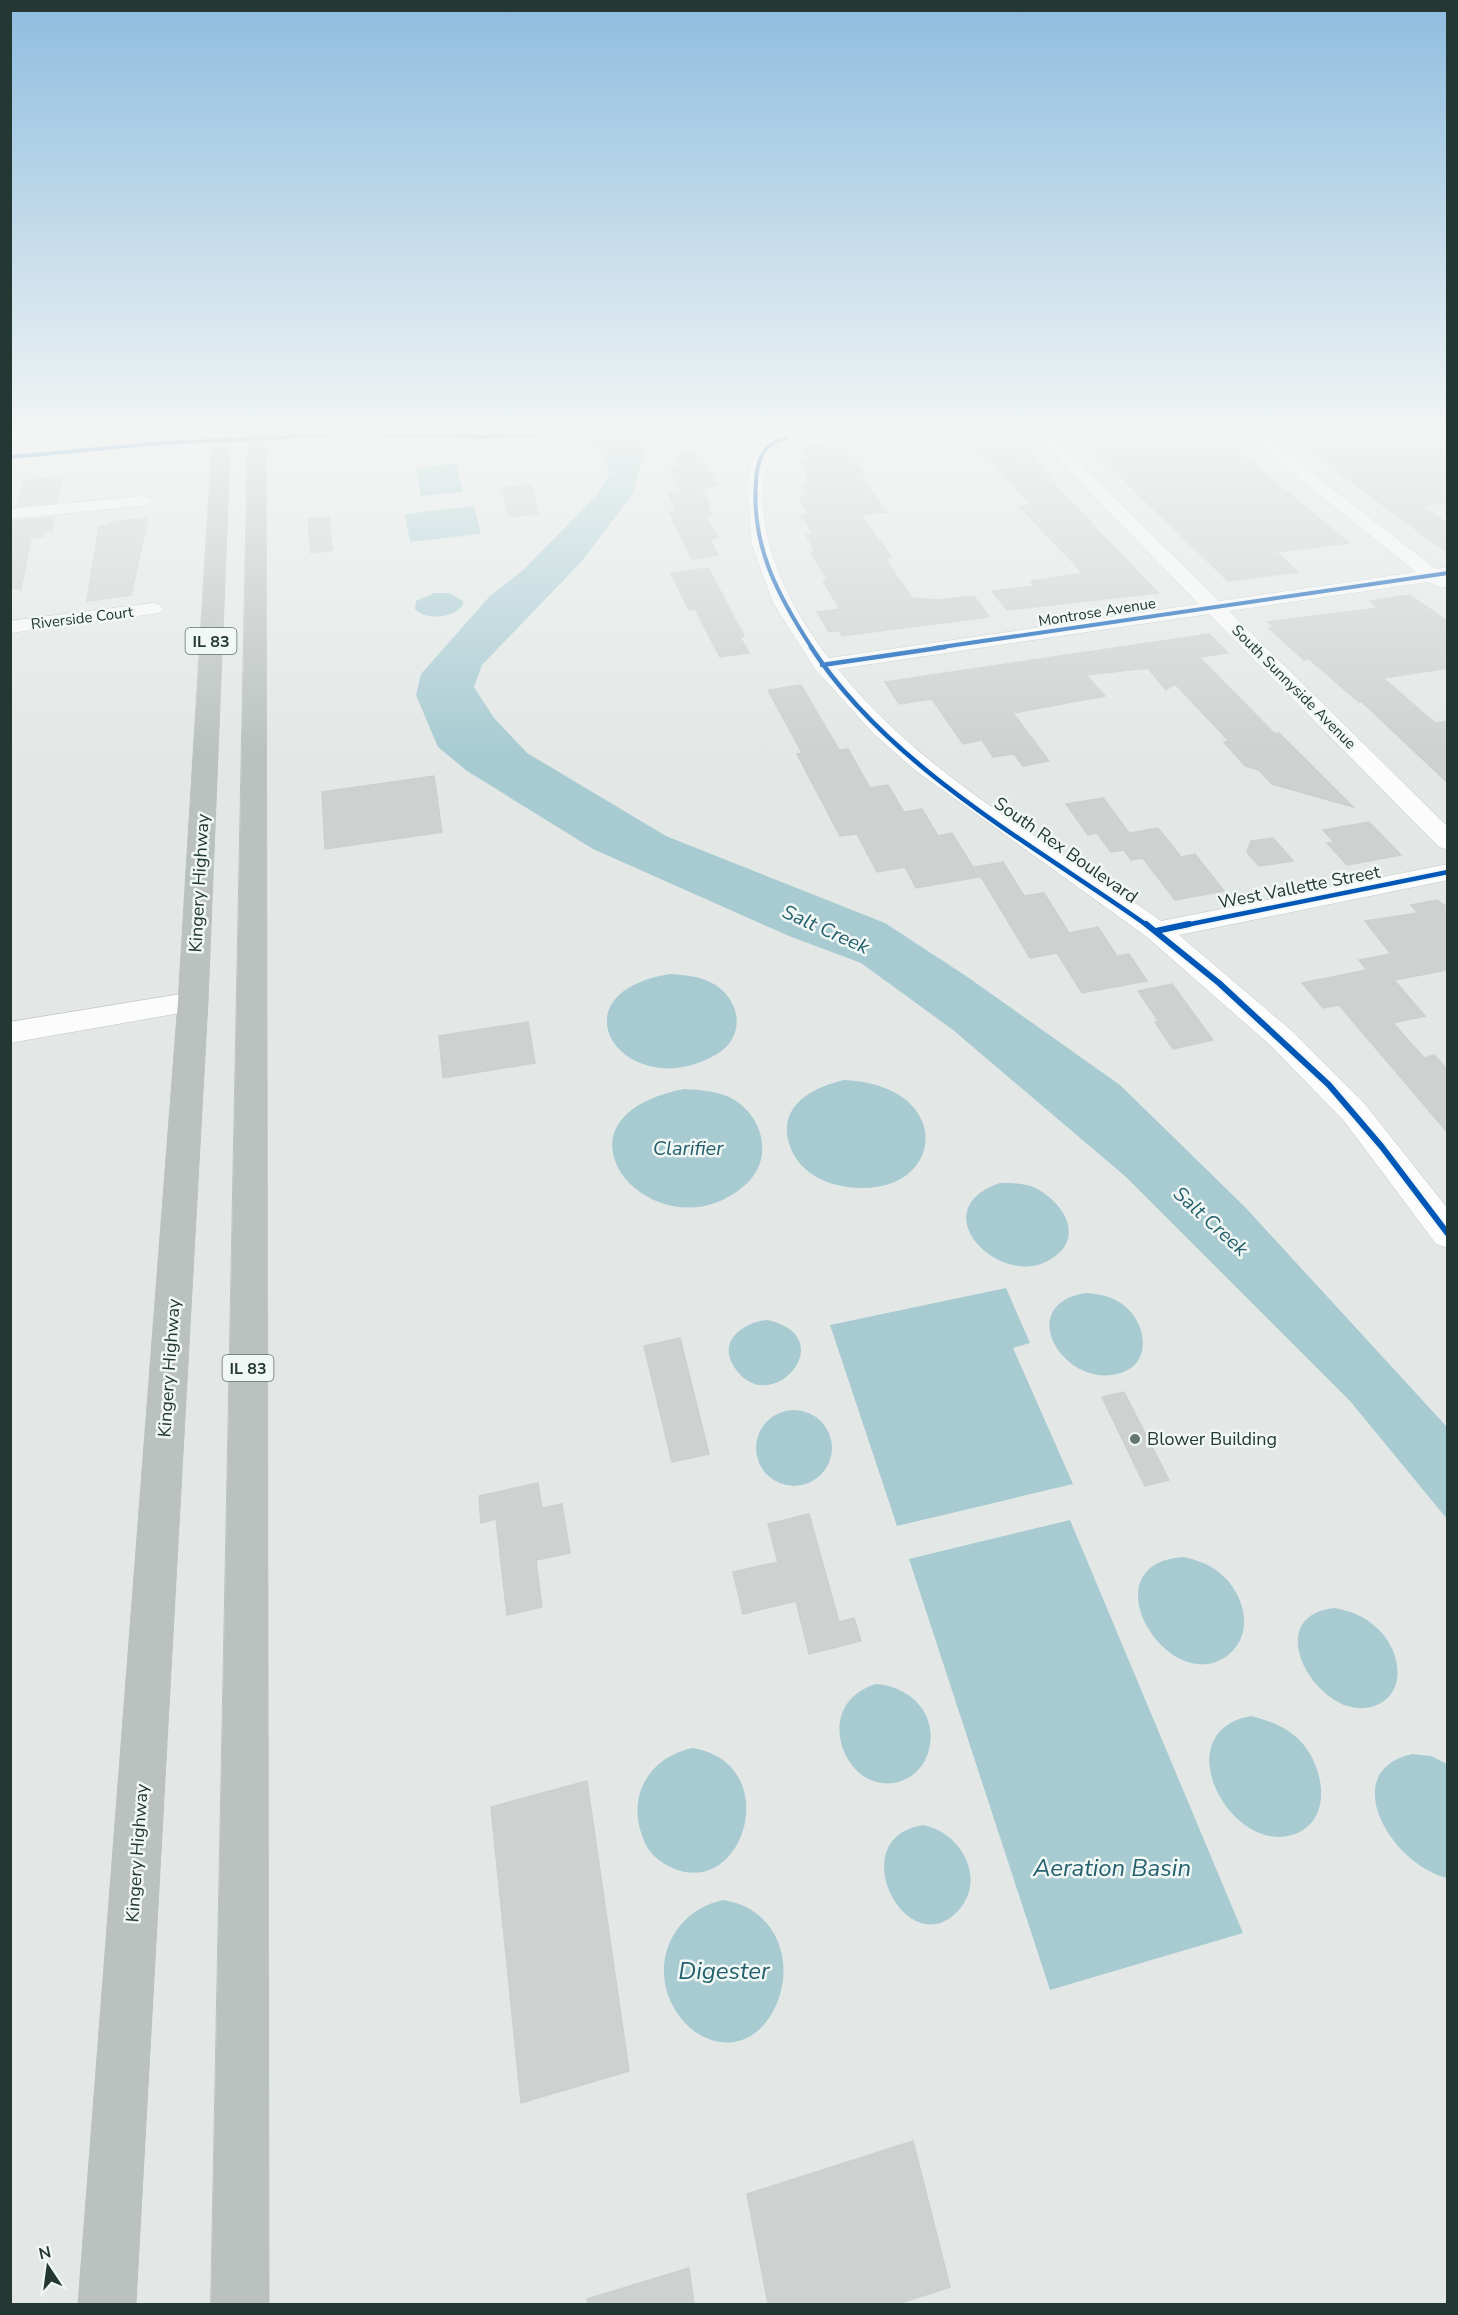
<svg xmlns="http://www.w3.org/2000/svg" width="1458" height="2315" font-family="'Nunito Sans',sans-serif">
	<style>
		.green { fill: #cedfd3 }
		.water { fill: #a8cbd2 }
		.building { fill: #cdd1d0; stroke: #ccd0ce; stroke-width: 1.5 }
		.lines { fill: none; stroke-linecap: round; stroke-linejoin: round }
		.street-casing { stroke: #c0c5c3; stroke-width: 1 }
		.highway-casing { stroke: #bcc4c2; stroke-width: 1 }
		.street { fill: #fbfcfb; fill-rule: evenodd }
		.highway { fill: #bac1bf; fill-rule: evenodd }
		.cycleway-far2-casing { stroke: #f1f7f4; stroke-width: 6 }
		.cycleway-far1-casing { stroke: #f1f7f4; stroke-width: 8 }
		.cycleway-casing { stroke: #f1f7f4; stroke-width: 10 }
		.cycleway-far2 { stroke: #0057b8; stroke-width: 4 }
		.cycleway-far1 { stroke: #0057b8; stroke-width: 4.5 }
		.cycleway { stroke: #0057b8; stroke-width: 6 }
		.poi-dot { fill: #667672; stroke: #f1f7f4; stroke-width: 2 }
		.labels { text-anchor: middle; stroke-width: 5; stroke-linejoin: round; paint-order: stroke }
		.far-street-label { font-size: 15px; fill: #233833; stroke: #f1f7f4 }
		.shield { fill: #f1f7f4; stroke: #61716d; stroke-width: 1.5 }
		.shield-label { font-size: 16px; font-weight: bold; fill: #233833 }
		.street-label { font-size: 18px; fill: #233833; stroke: #f1f7f4 }
		.poi-label { font-size: 18px; fill: #233833; stroke: #f1f7f4; text-anchor: start }
		.water-label { font-size: 20px; font-style: italic; fill: #24606d; stroke: #f1f7f4 }
		.near-water-label { font-size: 24px; font-style: italic; fill: #24606d; stroke: #f1f7f4 }
	</style>
	<rect width="100%" height="100%" fill="#e3e8e6"/>
	<path class="green" d="M272 431H560L562 433C465 436 369 431 273 436Z"/>
	<g class="water">
		<path d="M575 431H618L645 444 633 494 581 562 482 665 474 687 494 718 527 753 666 836 885 923 966 976 1120 1085 1245 1207 1447 1427V1519L1350 1401 1126 1177 953 1030 861 963 789 936 593 849 467 771 438 747 416 695 421 674 490 596 522 571 596 496 610 473 604 457Z"/>
		<path d="M456 464 463 492 421 496 416 468Z"/>
		<path d="M474 506 481 534 410 542 405 514Z"/>
		<path d="M434 593H449L463 601V605C453 618 427 621 415 609L416 601Z"/>
		<path d="M670 974C684 975 698 976 710 982 740 996 748 1036 717 1054 626 1108 547 994 670 974Z"/>
		<path d="M844 1080C961 1085 945 1205 842 1186 824 1183 803 1172 794 1155 772 1111 806 1089 844 1080Z"/>
		<path d="M684 1089C701 1090 718 1091 733 1099 765 1118 774 1161 744 1186 657 1261 531 1119 684 1089Z"/>
		<path d="M1000 1183C1010 1183 1021 1183 1031 1186 1056 1196 1084 1229 1059 1253 1009 1300 916 1211 1000 1183Z"/>
		<path d="M1006 1288 1030 1343 1013 1348 1073 1484 897 1526 830 1325Z"/>
		<path d="M1086 1293C1102 1294 1117 1298 1128 1309 1147 1328 1151 1363 1121 1373 1064 1391 1012 1304 1086 1293Z"/>
		<path d="M767 1320C846 1337 767 1424 733 1365 718 1340 745 1322 767 1320Z"/>
		<circle cx="794" cy="1448" r="38"/>
		<path d="M1070 1520 1243 1933 1050 1990 909 1559Z"/>
		<path d="M1184 1557C1196 1560 1207 1563 1217 1571 1244 1590 1257 1634 1227 1656 1168 1699 1085 1563 1184 1557Z"/>
		<path d="M1334 1608C1352 1611 1366 1617 1379 1630 1402 1652 1408 1697 1371 1707 1319 1721 1257 1617 1334 1608Z"/>
		<path d="M876 1684C909 1686 938 1713 929 1749 927 1760 919 1772 908 1778 851 1808 804 1706 876 1684Z"/>
		<path d="M1251 1716C1271 1721 1289 1728 1303 1744 1324 1769 1333 1819 1295 1834 1232 1858 1163 1732 1251 1716Z"/>
		<path d="M692 1748C784 1762 746 1897 675 1869 664 1865 653 1857 647 1847 624 1803 644 1759 692 1748Z"/>
		<path d="M1412 1754 1431 1756 1447 1764V1878C1391 1865 1336 1771 1412 1754Z"/>
		<path d="M923 1825C961 1832 988 1880 957 1912 906 1964 841 1838 923 1825Z"/>
		<path d="M723 1900C779 1908 799 1968 771 2015 744 2059 694 2046 673 2006 649 1961 675 1910 723 1900Z"/>
	</g>
	<g class="building">
		<path d="M1118 431 1124 434 1213 431 1349 543 1276 552 1298 572 1228 581 1078 435Z"/>
		<path d="M1288 431H1448V502L1422 506 1448 524V553L1338 472H1340Z"/>
		<path d="M1013 437 1069 500 1158 593 1007 610 992 591 1034 586 1031 581 1083 573 1019 506 1031 505 971 441Z"/>
		<path d="M841 443 848 454 852 453 866 476H860L887 512 861 515 892 558 885 559 912 598 939 600 974 596 989 617 842 636 839 631 829 632 817 612 840 609 823 581H828L811 552H816L806 535 814 534 801 515 809 514 799 498 809 497 801 484 809 483 801 461 808 460 802 445Z"/>
		<path d="M699 452 718 485 701 487 710 504 706 505 712 515 706 516 718 537 710 540 718 555 692 559 669 512 677 511 668 494 681 492 670 472H675L672 467 679 466 676 453Z"/>
		<path d="M62 477 57 502 17 506 24 481Z"/>
		<path d="M530 485 539 514 510 517 500 488Z"/>
		<path d="M54 517 52 532H44V536L31 538 21 589 10 588V533L13 521Z"/>
		<path d="M329 517 332 550 311 553 308 519Z"/>
		<path d="M148 518 131 595 87 601 99 526 109 525 110 522Z"/>
		<path d="M708 568 744 636 740 637 749 653 720 657 695 609 689 610 671 573Z"/>
		<path d="M1410 595 1448 622V668L1383 678 1435 723 1448 721V783L1362 702H1359L1309 659 1304 660 1269 628H1274L1268 622 1378 608 1370 601Z"/>
		<path d="M1209 634 1228 653 1199 657 1275 734 1279 733 1353 807 1272 784 1259 770 1245 766 1224 742 1229 741 1177 686 1173 685 1166 690 1148 668 1086 675 1105 696 1013 713 1049 761 1023 766 1014 754 993 757 982 740 963 744 932 699 899 704 885 682Z"/>
		<path d="M801 685 839 750 848 749 870 788 888 785 904 812 922 809 938 836 952 833 979 877 916 888 905 867 877 872 857 834 840 836 797 754 802 753 768 690Z"/>
		<path d="M434 776 442 832 325 849 322 792Z"/>
		<path d="M1103 798 1129 833 1158 828 1181 857 1195 854 1224 891 1175 900 1143 858 1131 860 1124 850 1111 852 1097 833 1088 835 1066 804Z"/>
		<path d="M1369 822 1401 855 1347 865 1327 843 1334 842 1323 830Z"/>
		<path d="M1273 838 1293 861 1259 866 1247 852 1251 841Z"/>
		<path d="M1003 862 1024 896 1044 893 1069 933 1098 927 1117 956 1129 954 1147 981 1082 993 1057 953 1030 958 975 867Z"/>
		<path d="M1437 900 1448 908V970L1394 980 1425 1016 1393 1023 1424 1058 1434 1055 1448 1070V1133L1339 1005 1323 1008 1302 983 1367 970 1359 960 1391 954 1365 921 1418 913 1411 905Z"/>
		<path d="M1172 984 1213 1040 1173 1049 1155 1022H1159L1138 991Z"/>
		<path d="M528 1022 535 1063 443 1078 439 1036Z"/>
		<path d="M680 1338 709 1454 672 1462 644 1346Z"/>
		<path d="M1124 1392 1169 1480 1145 1486 1102 1397Z"/>
		<path d="M538 1483 542 1508 562 1504 570 1553 536 1560 542 1607 507 1615 496 1519 481 1523 479 1496Z"/>
		<path d="M809 1514 839 1622 854 1618 861 1641 809 1654 796 1601 743 1614 733 1572 778 1562 768 1524Z"/>
		<path d="M587 1781 629 2071 521 2103 491 1807Z"/>
		<path d="M913 2141 950 2287 898 2304H768L747 2194Z"/>
		<path d="M689 2268 694 2304H588L587 2299Z"/>
	</g>
	<g class="lines">
		<defs>
			<g id="street">
				<path d="M843 431H953L945 436 786 443 774 446C742 517 786 603 829 658L1199 604 1030 431H1047L1219 601 1416 572 1240 431H1258L1436 569 1448 567V586L1441 588 1428 582 1229 611 1448 827V850L1439 847 1209 614 838 669C923 776 1051 843 1161 921L1448 864V880L1179 935 1292 1031 1365 1104 1448 1209V1248L1436 1244 1344 1121 1271 1046 1147 937 916 771 874 734 815 669 773 603 752 545 747 485 751 463 761 439 786 433Z"/>
				<path d="M142 496 148 497 151 501 148 505 10 519V509Z"/>
				<path d="M153 603 160 605 163 609 160 613 10 633V621Z"/>
				<path d="M193 992 203 995 207 1002 203 1009 10 1043V1022Z"/>
			</g>
			<g id="highway">
				<path d="M213 431H231L208 1002 136 2304H78L178 1002Z"/>
				<path d="M248 431H266L269 2304H211Z"/>
			</g>
		</defs>
		<use href="#street" class="street-casing"/>
		<use href="#highway" class="highway-casing"/>
		<use href="#street" class="street"/>
		<use href="#highway" class="highway"/>
		<defs>
			<g id="cycleway-far2">
				<path d="M786 438C763 443 757 460 756 482 751 546 778 596 812 648"/>
				<path d="M10 457 162 443 347 434 483 437 649 431"/>
				<path d="M935 648 1448 573"/>
			</g>
			<g id="cycleway-far1">
				<path d="M811 647C889 767 1034 845 1148 926"/>
				<path d="M822 665 945 647"/>
				<path d="M1181 926 1448 872"/>
			</g>
			<g id="cycleway">
				<path d="M1146 924 1219 983 1329 1085 1382 1147 1448 1234"/>
				<path d="M1156 931 1189 924"/>
			</g>
		</defs>
		<use href="#cycleway-far2" class="cycleway-far2-casing"/>
		<use href="#cycleway-far1" class="cycleway-far1-casing"/>
		<use href="#cycleway" class="cycleway-casing"/>
		<use href="#cycleway-far2" class="cycleway-far2"/>
		<use href="#cycleway-far1" class="cycleway-far1"/>
		<use href="#cycleway" class="cycleway"/>
	</g>
	<linearGradient id="sky" x2="0" y2="1"><stop stop-color="#8ebddf"/><stop offset="0.57" stop-color="#f2f5f4"/><stop offset="1" stop-color="#f2f5f4" stop-opacity="0"/></linearGradient>
	<rect width="1458" height="755" fill="url(#sky)"/>
	<circle class="poi-dot" cx="1135" cy="1439" r="6"/>
	<g class="labels">
		<g class="far-street-label">
			<text transform="translate(1097 612) rotate(-9)" y="5">Montrose Avenue</text>
			<text transform="translate(82 618) rotate(-7)" y="5">Riverside Court</text>
			<text transform="translate(1294 687) rotate(45)" y="5">South Sunnyside Avenue</text>
		</g>
		<g class="shield">
			<rect x="185.5" y="628" width="51" height="26" rx="4.5"/>
			<rect x="222.5" y="1355" width="51" height="26" rx="4.5"/>
		</g>
		<g class="shield-label">
			<text x="211" y="647">IL 83</text>
			<text x="248" y="1374">IL 83</text>
		</g>
		<g class="street-label">
			<text transform="translate(1066 850) rotate(35)" y="6">South Rex Boulevard</text>
			<text transform="translate(199 883) rotate(-87)" y="6">Kingery Highway</text>
			<text transform="translate(1299 887) rotate(-11)" y="6">West Vallette Street</text>
			<text transform="translate(169 1368) rotate(-86)" y="6">Kingery Highway</text>
			<text transform="translate(137 1853) rotate(-86)" y="6">Kingery Highway</text>
		</g>
		<g class="poi-label">
			<text x="1147" y="1445">Blower Building</text>
		</g>
		<g class="water-label">
			<text transform="translate(826 929) rotate(24)" y="7">Salt Creek</text>
			<text x="688" y="1155">Clarifier</text>
			<text transform="translate(1211 1221) rotate(42)" y="7">Salt Creek</text>
		</g>
		<g class="near-water-label">
			<text x="1112" y="1876">Aeration Basin</text>
			<text x="724" y="1979">Digester</text>
		</g>
	</g>
	<rect width="1458" height="2315" fill="none" stroke="#233833" stroke-width="24"/>
	<g transform="translate(48 2267) rotate(347)" stroke="#f1f7f4" stroke-width="4.5" paint-order="stroke">
	<path d="M0-4.5L10 22L0 15L-10 22Z" fill="#233833"/>
	<text y="-9" font-size="16" font-weight="bold" text-anchor="middle" fill="#233833">N</text>
	</g>
</svg>
